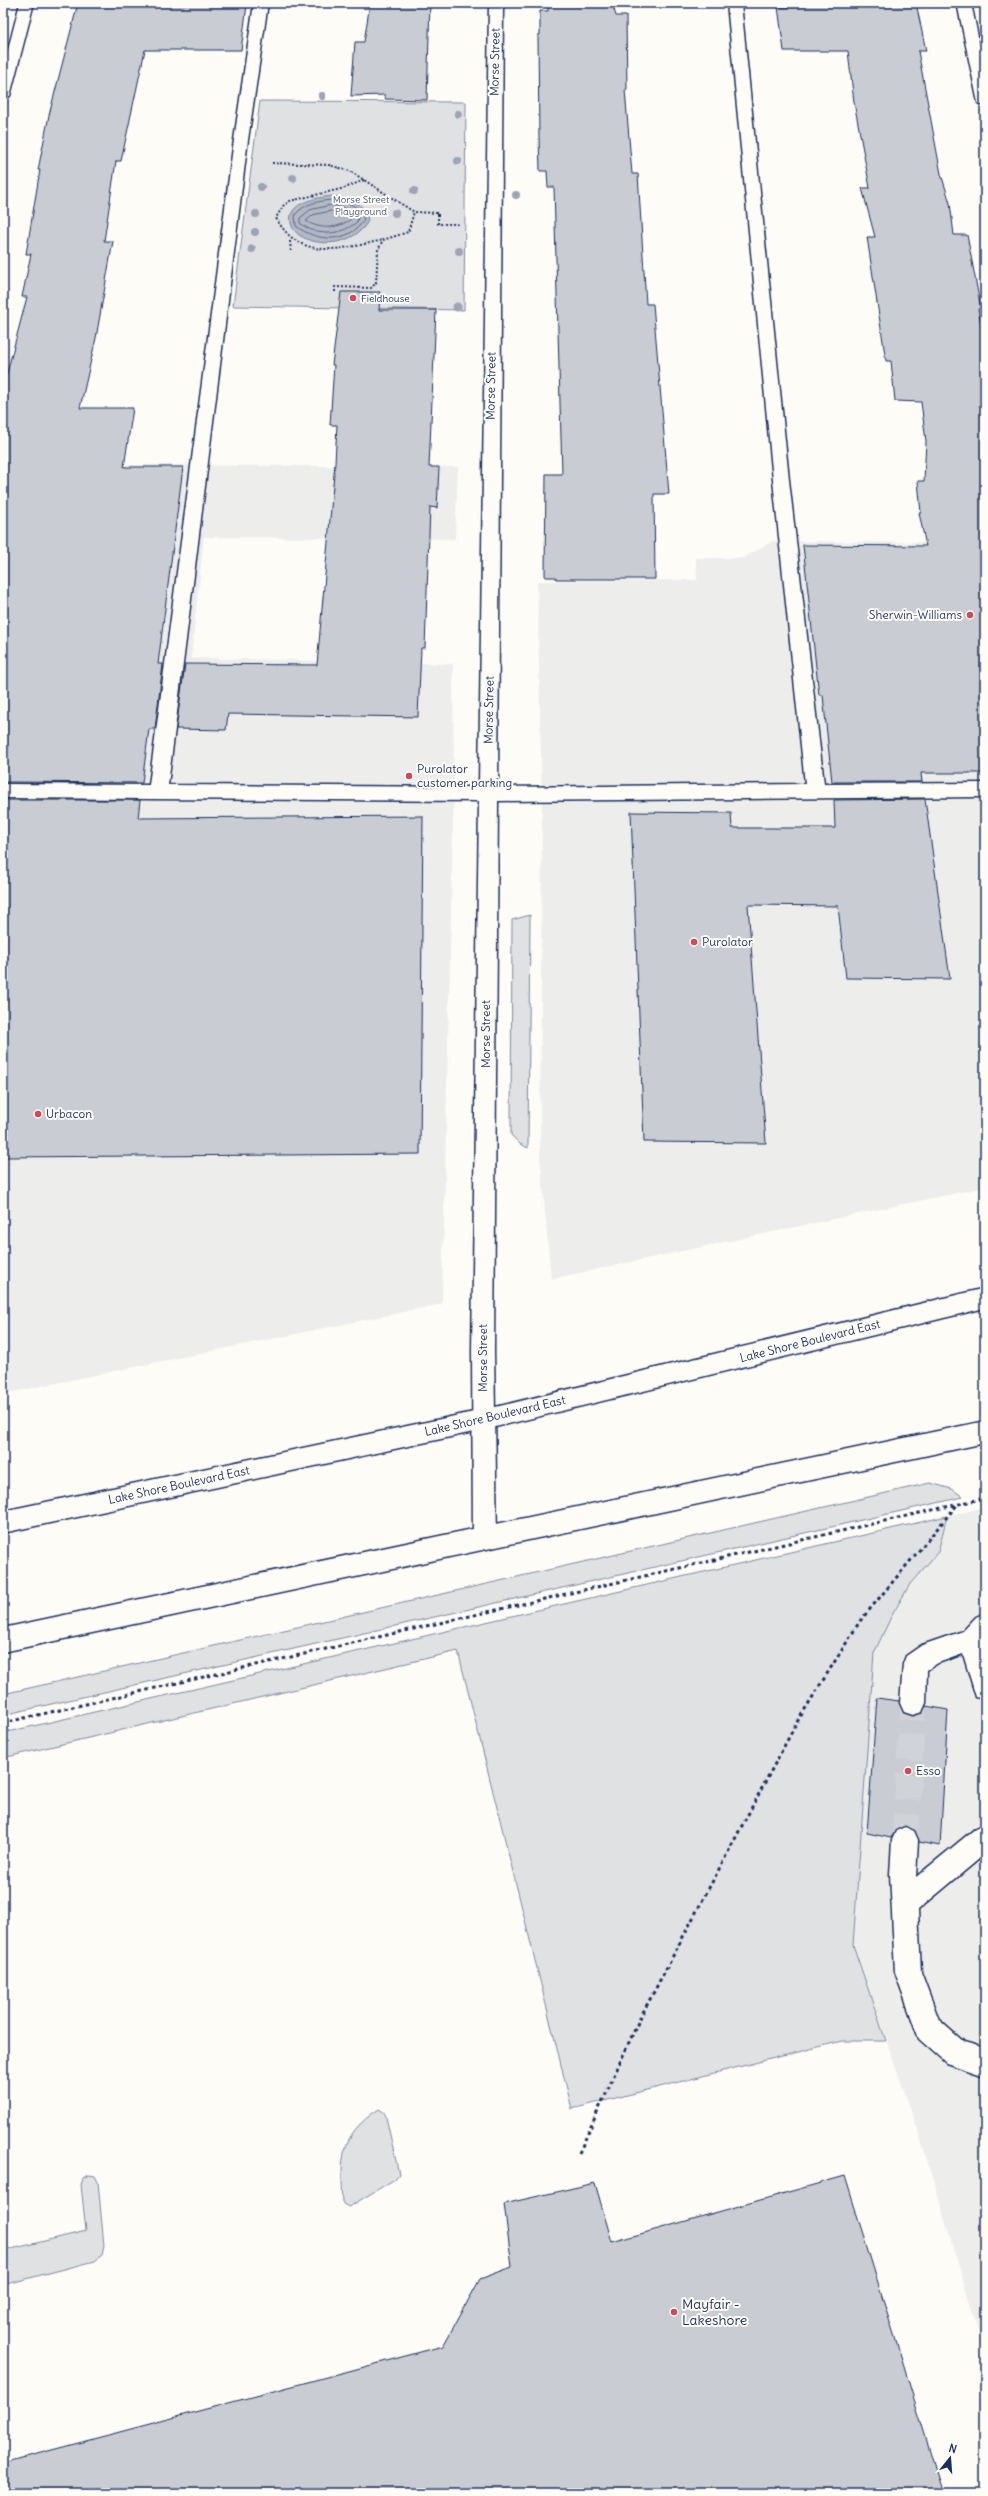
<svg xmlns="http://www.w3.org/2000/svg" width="988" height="2496" font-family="Delius,sans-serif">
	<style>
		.built { fill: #edeeec }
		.green { fill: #e0e1e3; stroke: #7e88a0 }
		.water { fill: #b3b8c5; stroke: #76819c }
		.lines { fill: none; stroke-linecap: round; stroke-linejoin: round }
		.shore { stroke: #586687; stroke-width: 1 }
		.building { fill: #c9ccd3; stroke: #1b2f5e }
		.minor-tunnel { stroke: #d0d3d8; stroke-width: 26; stroke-dasharray: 26 14; stroke-linecap: butt }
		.minor-casing { stroke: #1b2f5e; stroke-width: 3 }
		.major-casing { stroke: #1b2f5e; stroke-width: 3 }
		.highway-casing { stroke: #1b2f5e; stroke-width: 3 }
		.path-far1 { stroke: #1b2f5e; stroke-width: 2; stroke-dasharray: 2 2; stroke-linecap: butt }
		.path { stroke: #1b2f5e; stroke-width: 3; stroke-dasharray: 3.5 3.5; stroke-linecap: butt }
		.minor { fill: #fdfcf7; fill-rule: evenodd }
		.major { fill: #fdfcf7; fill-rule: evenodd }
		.highway { fill: #fdfcf7; fill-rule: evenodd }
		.tree { fill: #9ca4b5 }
		.poi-dot { fill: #d1495b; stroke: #fdfcf7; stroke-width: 1.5 }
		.labels { text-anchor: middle; stroke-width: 4; stroke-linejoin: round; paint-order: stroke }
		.far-park-label { font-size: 10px; fill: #4c5c7f; stroke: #fdfcf7 }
		.far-poi-label { font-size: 10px; fill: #1b2f5e; stroke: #fdfcf7; text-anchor: start }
		.street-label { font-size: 12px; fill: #1b2f5e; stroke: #fdfcf7 }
		.poi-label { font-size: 12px; fill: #1b2f5e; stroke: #fdfcf7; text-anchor: start }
		.near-poi-label { font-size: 14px; fill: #1b2f5e; stroke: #fdfcf7; text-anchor: start }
	</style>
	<rect width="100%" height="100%" fill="#fdfcf7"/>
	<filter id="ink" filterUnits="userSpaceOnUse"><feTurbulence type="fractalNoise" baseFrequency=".025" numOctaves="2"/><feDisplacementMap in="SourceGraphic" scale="8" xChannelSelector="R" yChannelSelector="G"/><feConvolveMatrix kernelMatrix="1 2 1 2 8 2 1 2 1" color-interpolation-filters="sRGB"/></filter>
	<g filter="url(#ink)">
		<g class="built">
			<path d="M3 464 458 467 455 539 204 537 191 658 453 664 454 784 442 1304 3 1394Z"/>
			<path d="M773 541 985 543V1187L551 1279 540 1155 542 804 537 581 697 580 696 558H743Z"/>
			<path d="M985 1507V2353L918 2130 853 1945 874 1653 891 1617 910 1584 938 1552 947 1516Z"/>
		</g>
		<g class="green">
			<path d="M260 101 466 102 464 310 233 306Z"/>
			<path d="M530 915 528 1148 520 1144 511 1135 512 920Z"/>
			<path d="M930 1483 952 1489 963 1497 3 1715V1694Z"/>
			<path d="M947 1516 938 1552 910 1584 891 1617 874 1653 853 1945 886 2041H842L572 2109 458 1651 3 1758V1733Z"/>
			<path d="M379 2109 385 2113 399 2174 395 2179 349 2207 343 2204C341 2159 338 2136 379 2109Z"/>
			<path d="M89 2175 95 2176 98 2182 104 2246 102 2255 95 2261 3 2285V2251L86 2231 81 2185 83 2178Z"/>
		</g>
		<path class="water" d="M333 196C349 199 366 202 368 221 356 244 320 249 299 235 295 232 292 228 291 223 286 202 319 197 333 196Z"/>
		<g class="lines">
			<g class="shore">
				<path d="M333 200C347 202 360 205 364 220 348 244 317 242 296 226L295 215C305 203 318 201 333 200Z"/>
				<path d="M332 205 351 210 358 217 357 222C340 236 317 237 300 223V218L310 210Z"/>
				<path d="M332 211 348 215 351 219C338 229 320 230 306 221L313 215Z"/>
			</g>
		</g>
		<g class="building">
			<path d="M78 3 247 5 241 50H145L121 161H116L104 241H113L96 338 80 408H133L124 467H183L158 664H163L155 729H149L142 783 3 782V388L27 297H22L31 254H26L40 170H38L49 115Z"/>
			<path d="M370 3H430L427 100 385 99V95L351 96 355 42H364Z"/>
			<path d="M548 3H612L616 16H626L627 90H625L632 174H638L646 304H653L669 494H654L655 579H556V577H545L546 474H562L554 187H548L547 171H540L539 137 538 35H540V11H548Z"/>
			<path d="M794 3H916L926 51H918L941 174 950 203 954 235H967L981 309H978L985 345V773H921L922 782H832L823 695H819L803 545 926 546 919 513H921L918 481H924L926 441 921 402 895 401 891 361H886L867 237H875L862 188H870L854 102 848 51H784L778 7H795Z"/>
			<path d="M341 292H380L379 310H436L429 467H439L437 508 430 507 425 648H421L418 717 228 714 226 730 176 729 185 664 317 665 335 463 337 425H330L334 365H332Z"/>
			<path d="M925 799 950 979 846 978 838 906 748 905 766 1143 644 1142 631 812 731 813 732 828H835L834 800Z"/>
			<path d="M3 800H140L138 818 423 816 420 1154 3 1157Z"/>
			<path d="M877 1698 899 1701 903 1713 913 1716 922 1713 926 1706 948 1710 940 1846 919 1842 915 1830 906 1826 895 1830 891 1838 867 1833Z"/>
			<path d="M845 2176 943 2493H3V2463L443 2346 480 2279 512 2267 504 2204 595 2183 612 2242Z"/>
		</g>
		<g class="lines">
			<path class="minor-tunnel" d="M905 1840 913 1703"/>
			<defs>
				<g id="minor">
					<path d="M20 3H34L10 96 3 100V69Z"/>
					<path d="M254 3H268L247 147 168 785 479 787 489 3H503L498 787 805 784 773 480 727 3H741L789 480 824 784 985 783V797L498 801 494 1351 497 1538 493 1546 485 1549 477 1546 473 1538 472 1351 479 801 3 798V784L149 785 233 147Z"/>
					<path d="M985 1613V1700L976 1697 963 1654 938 1663 927 1670 926 1703 922 1712 913 1715 904 1712 900 1703 903 1664 906 1656 922 1645 963 1631 976 1617Z"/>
					<path d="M985 1824V1854L918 1910 921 1972 939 2020 964 2042 985 2048V2076L946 2063 919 2039 895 1972 890 1874 892 1840 896 1831 905 1827 914 1831 918 1840 916 1877 976 1828Z"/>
				</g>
				<path id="major" d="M957 3H971L985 70V107L978 103Z"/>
				<g id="highway">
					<path d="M985 1288V1308L483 1430 3 1533V1511L483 1410Z"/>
					<path d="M985 1421V1443L3 1652V1628Z"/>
				</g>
			</defs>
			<use href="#minor" class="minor-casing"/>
			<use href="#major" class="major-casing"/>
			<use href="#highway" class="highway-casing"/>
			<g class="path-far1">
				<path d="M272 163 329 165 350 171 414 212 438 213V224H459"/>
				<path d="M364 180 345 188 290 201 283 206 276 218C300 262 342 249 383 240"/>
				<path d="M290 241 291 252"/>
				<path d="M335 292V287L371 288 376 283 378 250 383 240 408 232 414 212"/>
			</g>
			<g class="path">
				<path d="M3 1723 985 1498"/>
				<path d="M579 2153 640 2018 797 1722 860 1621 957 1505"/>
			</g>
			<use href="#minor" class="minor"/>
			<use href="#major" class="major"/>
			<use href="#highway" class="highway"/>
		</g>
		<g class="tree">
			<circle cx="322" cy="96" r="4"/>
			<circle cx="458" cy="114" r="4"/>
			<circle cx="458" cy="161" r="4"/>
			<circle cx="293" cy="178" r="4"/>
			<circle cx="261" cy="187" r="4"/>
			<circle cx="414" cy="191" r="4"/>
			<circle cx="516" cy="195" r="4"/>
			<circle cx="395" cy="213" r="4"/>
			<circle cx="256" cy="214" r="4"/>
			<circle cx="255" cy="232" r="4"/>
			<circle cx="252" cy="249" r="4"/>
			<circle cx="459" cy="251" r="4"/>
			<circle cx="457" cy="307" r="4.5"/>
		</g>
	</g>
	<g class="poi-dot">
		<circle cx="353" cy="298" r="4"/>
		<circle cx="970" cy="615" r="4"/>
		<circle cx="409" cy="776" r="4"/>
		<circle cx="694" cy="942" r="4"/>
		<circle cx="38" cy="1114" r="4"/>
		<circle cx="908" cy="1771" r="4"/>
		<circle cx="674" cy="2312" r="4"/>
	</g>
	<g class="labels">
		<g class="far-park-label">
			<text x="361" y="203">Morse Street<tspan x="361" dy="12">Playground</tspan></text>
		</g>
		<g class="far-poi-label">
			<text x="361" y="302">Fieldhouse</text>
		</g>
		<g class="street-label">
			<text transform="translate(495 62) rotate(-89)" y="4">Morse Street</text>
			<text transform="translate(491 386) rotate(-89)" y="4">Morse Street</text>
			<text transform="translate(489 710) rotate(-89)" y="4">Morse Street</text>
			<text transform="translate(486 1034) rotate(-90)" y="4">Morse Street</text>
			<text transform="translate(810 1341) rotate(-14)" y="4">Lake Shore Boulevard East</text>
			<text transform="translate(483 1358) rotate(-90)" y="4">Morse Street</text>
			<text transform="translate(495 1416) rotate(-13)" y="4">Lake Shore Boulevard East</text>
			<text transform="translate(179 1485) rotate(-12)" y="4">Lake Shore Boulevard East</text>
		</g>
		<g class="poi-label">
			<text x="962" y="619" text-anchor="end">Sherwin-Williams</text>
			<text x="417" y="773">Purolator<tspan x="417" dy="14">customer parking</tspan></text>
			<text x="702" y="946">Purolator</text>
			<text x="46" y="1118">Urbacon</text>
			<text x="916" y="1775">Esso</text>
		</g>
		<g class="near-poi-label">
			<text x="682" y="2309">Mayfair -<tspan x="682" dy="16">Lakeshore</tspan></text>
		</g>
	</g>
	<rect width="988" height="2496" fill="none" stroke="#fdfcf7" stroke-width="16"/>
	<rect x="8" y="8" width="972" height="2480" fill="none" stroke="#1b2f5e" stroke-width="1.5" filter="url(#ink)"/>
	<g transform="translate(950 2458) rotate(17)" stroke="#fdfcf7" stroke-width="3" paint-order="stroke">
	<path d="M0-3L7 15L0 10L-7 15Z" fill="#1b2f5e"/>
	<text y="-6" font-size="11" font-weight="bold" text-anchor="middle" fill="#1b2f5e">N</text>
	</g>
</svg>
